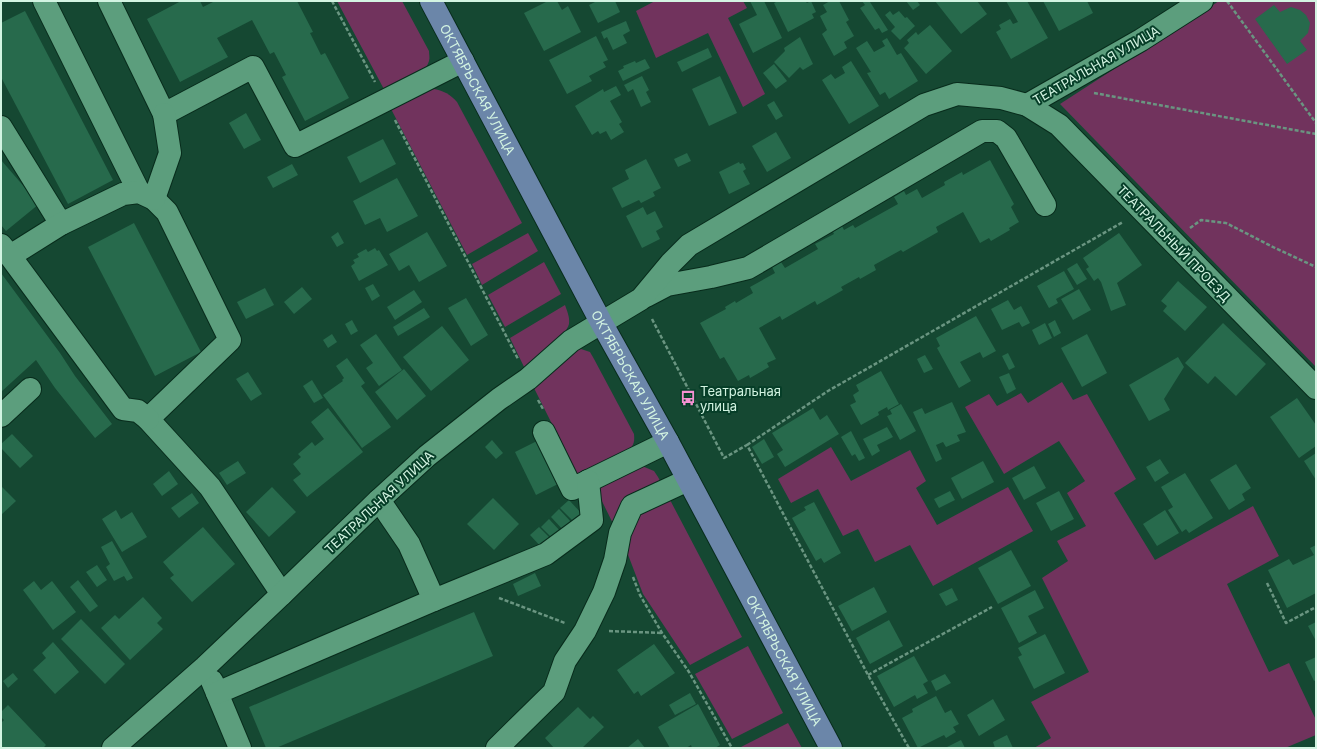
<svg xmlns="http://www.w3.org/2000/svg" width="1317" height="749" font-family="Inter,sans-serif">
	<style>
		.green { fill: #71335d }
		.building { fill: #276a4c }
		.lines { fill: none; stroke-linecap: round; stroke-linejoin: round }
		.minor-casing { stroke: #082c1c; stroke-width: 24 }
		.major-casing { stroke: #082c1c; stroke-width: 24 }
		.path { stroke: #6a9581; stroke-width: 2.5; stroke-dasharray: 4 2; stroke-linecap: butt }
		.minor { stroke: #5c9e7d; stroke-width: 22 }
		.major { stroke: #6b86a9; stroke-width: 22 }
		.labels { text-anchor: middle; stroke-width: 4; stroke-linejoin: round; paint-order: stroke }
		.street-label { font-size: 13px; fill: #d3f4e2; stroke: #063e28 }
		.poi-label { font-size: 13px; fill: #d3f4e2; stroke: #063e28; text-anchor: start }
	</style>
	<rect width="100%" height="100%" fill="#154832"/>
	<g class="green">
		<path d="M337 1H402L429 51C429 54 430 58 429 61 424 77 400 86 386 93Z"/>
		<path d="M655 1H743L747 8 728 18 765 94 743 107 708 33 656 58 636 11Z"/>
		<path d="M1219 1H1316V367L1060 104Z"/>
		<path d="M434 89C444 91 450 94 457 102L522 223 467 255 390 107 419 92Z"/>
		<path d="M528 233 538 251 482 285 472 264Z"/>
		<path d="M544 262 561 294 505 327 488 295Z"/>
		<path d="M565 305C567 311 570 317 569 324 566 336 536 361 526 371L510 338Z"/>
		<path d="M581 349 590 352 594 359 634 434C635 443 633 447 626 452L578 476 532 384 574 350Z"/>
		<path d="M1062 382 1073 400 1087 394 1136 479 1114 493 1155 560 1253 506 1279 556 1227 584 1269 672 1289 663 1316 720V735L1285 748H1034L1051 738 1031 702 1089 672 1042 578 1068 561 1057 541 1086 526 1067 493 1085 481 1059 441 1004 474 965 407 989 394 997 406 1021 393 1028 403Z"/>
		<path d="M831 447 851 481 910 450 926 481 916 488 937 525 1008 487 1033 531 933 586 910 545 875 562 858 529 843 536 818 489 791 503 778 479Z"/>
		<path d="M642 466 654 471 658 477 742 637 690 665 643 594 627 552 595 487Z"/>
		<path d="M748 646 783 713 732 739 695 674Z"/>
		<path d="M788 723 802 748H739Z"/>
	</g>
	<g class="building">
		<path d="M181 1H200L203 7 215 1H297L313 32 310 33 321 55 325 53 349 98 305 121 282 77 286 75 274 52 270 54 252 20 217 38 228 57 180 82 147 19Z"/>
		<path d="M548 1H557L562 10 568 6 581 32 544 51 524 13Z"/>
		<path d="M597 1H615L620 12 598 23 589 5Z"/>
		<path d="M750 1H764L782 38 753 53 739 24 757 15Z"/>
		<path d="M778 1H805L807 3 811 1 816 12 812 14 814 18 788 32 774 3Z"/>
		<path d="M830 1H839L849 20 846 22 854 36 844 42 847 48 834 56 822 34 827 30 820 16 827 12 823 5Z"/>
		<path d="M862 1H872L870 2 888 30 882 33 879 28 875 30 860 8 865 5Z"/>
		<path d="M906 1H917L920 5 913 10Z"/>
		<path d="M935 1H977L987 14 961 34Z"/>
		<path d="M1006 1H1027L1048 38 1011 59 996 32 1001 29 999 25 1010 19 1013 24 1018 22Z"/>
		<path d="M1043 1H1087L1093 13 1059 31Z"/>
		<path d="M1274 5 1280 12 1291 7 1300 10 1306 15 1310 23 1308 33 1300 41 1307 50 1287 64 1255 19Z"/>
		<path d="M25 11 113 180 68 204 1 77V23Z"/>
		<path d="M890 11 893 15 899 11 905 18 907 17 915 26 900 40 891 31 895 27 885 15Z"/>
		<path d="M626 21 630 31 623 35 627 43 613 50 607 37 604 39 601 32Z"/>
		<path d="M930 25 952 51 926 74 904 48 909 43 907 40 916 32 918 35Z"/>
		<path d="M596 36 608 60 603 62 606 67 589 76 592 81 567 94 549 60Z"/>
		<path d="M800 37 813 64 803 70 800 67 789 78 774 62 785 51 784 48Z"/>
		<path d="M887 38 897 55 901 53 918 81 889 99 885 92 880 95 867 73 871 72 856 48 867 41 874 52 885 46 882 41Z"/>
		<path d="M708 48 712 57 682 72 677 62Z"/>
		<path d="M645 59 650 68 623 81 618 71 624 68 623 66 635 61 636 63Z"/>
		<path d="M851 61 879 106 849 124 822 80 831 74 835 79 845 73 842 67Z"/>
		<path d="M774 64 787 81 776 89 763 73Z"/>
		<path d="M642 76 649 90 646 92 651 102 641 107 633 89 628 92 624 85Z"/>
		<path d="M720 76 737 113 709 126 692 89Z"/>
		<path d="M616 86 621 95 610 101 622 122 619 124 624 132 611 140 606 131 600 134 598 131 592 135 575 106 603 89 604 92Z"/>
		<path d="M774 101 783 116 776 120 767 105Z"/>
		<path d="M246 113 261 140 244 149 229 123Z"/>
		<path d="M776 132 791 158 767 172 752 146Z"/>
		<path d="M383 139 396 164 360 183 347 157Z"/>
		<path d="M687 153 691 161 678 167 674 159Z"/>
		<path d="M646 159 661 188 653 192 655 196 641 203 639 200 622 208 612 188 629 179 625 170Z"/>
		<path d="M1 160 39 204 6 231 1 225Z"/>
		<path d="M990 160 1014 204 1011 207 1019 222 1009 228 1010 230 991 241 989 238 980 243 963 212 936 227 938 232 903 252 901 250 874 265 876 270 860 279 859 277 841 287 843 290 817 305 815 301 782 320 780 316 759 328 776 359 767 363 769 367 750 378 749 375 738 381 724 357 720 359 700 323 726 309 725 307 735 301 736 303 753 293 750 287 775 273 772 267 781 262 785 268 818 249 815 244 834 234 833 232 842 226 844 230 853 225 855 228 898 204 894 197 904 191 906 195 917 189 922 198 945 185 944 182 962 172 963 175Z"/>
		<path d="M739 162 740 164 743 163 746 169 743 171 750 184 729 194 719 172Z"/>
		<path d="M292 164 298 175 273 188 267 177Z"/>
		<path d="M397 178 418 216 387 232 380 218 365 225 353 201Z"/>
		<path d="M643 207 647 215 655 211 663 227 656 231 660 239 642 248 626 216Z"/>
		<path d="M134 223 201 352 155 376 88 247Z"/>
		<path d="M338 232 344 243 337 247 331 237Z"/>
		<path d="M427 232 447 266 419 282 409 265 399 271 389 254Z"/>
		<path d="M1119 233 1142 265 1117 283 1126 305 1111 311 1101 282 1098 278 1094 281 1086 269 1089 267 1083 258Z"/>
		<path d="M375 248 377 251 379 250 388 265 359 281 351 266 355 263 353 260 359 257 357 254 366 249 368 252Z"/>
		<path d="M1077 263 1087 279 1077 285 1067 269Z"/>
		<path d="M1064 271 1074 289 1056 299 1058 303 1049 308 1037 286Z"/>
		<path d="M1 273 60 353 75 376 112 424 95 438 55 388 36 360 1 392Z"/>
		<path d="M1178 281 1207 307 1185 331 1163 311 1167 306 1161 301Z"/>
		<path d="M373 284 380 296 372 301 365 288Z"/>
		<path d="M302 287 312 299 294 314 284 302Z"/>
		<path d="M265 288 274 305 246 319 237 302Z"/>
		<path d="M1079 289 1091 310 1073 320 1061 299Z"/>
		<path d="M414 290 422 302 395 320 387 307Z"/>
		<path d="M466 298 488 335 471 346 448 308Z"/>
		<path d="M1008 300 1014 310 1021 306 1030 323 1022 327 1019 322 1002 330 991 309Z"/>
		<path d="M424 308 430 317 398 336 393 327Z"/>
		<path d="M976 316 996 351 983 358 980 352 960 362 971 381 959 388 937 348 940 346 936 338Z"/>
		<path d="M352 320 358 331 351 335 345 324Z"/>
		<path d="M1055 320 1061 333 1054 337 1048 324Z"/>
		<path d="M1045 323 1052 338 1039 345 1032 330Z"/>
		<path d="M1223 323 1266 364 1236 396 1215 376 1208 384 1185 363Z"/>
		<path d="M442 326 469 360 431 391 403 357Z"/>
		<path d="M332 334 337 342 328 348 323 340Z"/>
		<path d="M376 334 402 370 379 386 366 368 373 363 360 345Z"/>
		<path d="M1087 334 1107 373 1082 387 1061 348Z"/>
		<path d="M1008 353 1015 367 1009 370 1002 356Z"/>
		<path d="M925 355 933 369 924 373 917 359Z"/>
		<path d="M1178 357 1184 367 1164 399 1170 410 1149 421 1129 385Z"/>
		<path d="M347 358 365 383 361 386 391 427 362 448 323 395 343 381 342 380 344 378 336 366Z"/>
		<path d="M404 369 426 396 397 420 375 392Z"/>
		<path d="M881 371 899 404 888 410 887 407 878 412 879 415 861 425 850 405 856 402 853 395 859 391 856 385Z"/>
		<path d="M248 372 262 394 251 401 236 379Z"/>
		<path d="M1009 373 1016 389 1007 394 999 377Z"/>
		<path d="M312 380 323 398 314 403 303 386Z"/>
		<path d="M1297 398 1316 425V446L1299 458 1270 417Z"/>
		<path d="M952 402 966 432 957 435 960 441 946 447 943 442 936 445 942 459 936 462 913 412 922 408 925 414Z"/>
		<path d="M901 404 916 431 900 440 887 416 892 414 890 410Z"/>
		<path d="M328 408 363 452 307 497 293 480 301 474 293 464 301 457 298 454 312 442 315 446 324 439 311 422Z"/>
		<path d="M813 408 820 420 827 415 839 434 785 467 777 454 783 450 772 433Z"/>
		<path d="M887 427 893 437 877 445 880 451 872 456 863 439Z"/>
		<path d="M851 431 865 458 859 461 855 454 852 456 841 437Z"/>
		<path d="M12 434 33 456 20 468 1 448V444Z"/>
		<path d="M541 439 562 482 536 495 515 452Z"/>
		<path d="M764 439 774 457 762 464 752 447Z"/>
		<path d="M492 440 503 453 496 459 485 447Z"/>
		<path d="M1316 453V480L1304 461Z"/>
		<path d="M1160 459 1169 473 1155 482 1146 467Z"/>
		<path d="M238 461 246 473 227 485 219 473Z"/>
		<path d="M983 461 994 482 962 499 951 478Z"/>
		<path d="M1236 464 1251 488 1242 494 1245 500 1229 510 1210 480Z"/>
		<path d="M1034 466 1046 488 1024 500 1012 478Z"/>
		<path d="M169 471 178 484 162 496 153 484Z"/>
		<path d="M1185 473 1213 518 1189 533 1186 529 1182 532 1168 510 1173 507 1161 487Z"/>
		<path d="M1 486 16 501 1 515Z"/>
		<path d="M272 487 296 512 269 537 246 512Z"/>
		<path d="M950 491 955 500 939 508 934 499Z"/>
		<path d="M1059 491 1074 519 1051 531 1036 503Z"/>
		<path d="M192 493 199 503 179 518 171 508Z"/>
		<path d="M493 498 519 524 494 550 467 524Z"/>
		<path d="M569 500 582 514 574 522 560 508Z"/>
		<path d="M814 502 841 553 824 563 821 558 816 561 792 518 806 510 804 507Z"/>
		<path d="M559 509 572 523 564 531 551 517Z"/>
		<path d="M116 510 121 519 132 512 147 537 122 552 102 519Z"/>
		<path d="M1165 510 1179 533 1157 546 1143 524Z"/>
		<path d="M549 519 561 532 554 540 541 527Z"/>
		<path d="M203 527 235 564 192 602 170 578 174 575 163 562Z"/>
		<path d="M539 527 552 540 543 549 530 535Z"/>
		<path d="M112 541 133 578 127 581 124 576 114 581 106 567 110 564 101 547Z"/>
		<path d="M1316 545V593L1287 608 1268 570 1289 559 1293 565 1314 555 1310 548Z"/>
		<path d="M1011 550 1031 586 998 604 978 568Z"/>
		<path d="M97 565 107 580 97 587 86 572Z"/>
		<path d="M535 573 541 586 518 596 513 584Z"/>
		<path d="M78 580 98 606 90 612 70 587Z"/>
		<path d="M34 581 41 590 52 581 76 612 53 630 23 590Z"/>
		<path d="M874 587 887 612 852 631 838 606Z"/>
		<path d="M952 588 958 600 946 606 939 594Z"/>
		<path d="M1035 590 1044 608 1028 616 1037 633 1019 643 1001 608Z"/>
		<path d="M143 597 162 618 157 623 163 629 130 660 101 628 115 615 119 619Z"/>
		<path d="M474 612 493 656 276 748H266L249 707Z"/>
		<path d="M81 619 125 664 105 684 61 639Z"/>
		<path d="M889 620 903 646 870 664 856 638Z"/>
		<path d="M1316 622V641L1308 626Z"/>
		<path d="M1045 634 1065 673 1034 689 1018 657 1022 655 1018 648Z"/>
		<path d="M53 642 79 672 55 694 33 670 46 658 42 653Z"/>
		<path d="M654 644 675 673 641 696 638 691 634 694 617 670Z"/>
		<path d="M914 656 928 681 923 684 928 693 917 699 915 695 894 707 877 676Z"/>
		<path d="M1316 657V680L1314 681 1305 662Z"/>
		<path d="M13 673 18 679 8 688 3 681Z"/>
		<path d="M945 674 951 683 936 691 931 681Z"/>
		<path d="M690 693 696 704 675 715 669 705Z"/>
		<path d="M936 696 945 713 951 710 959 724 953 727 956 732 946 738 944 735 918 748 902 718 913 712 912 709Z"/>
		<path d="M993 699 1005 720 979 736 967 715Z"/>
		<path d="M698 704 720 745 715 748H692L691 745 686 748H670L658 727Z"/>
		<path d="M8 705 46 745 43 748H1V723L4 720 1 717V712Z"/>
		<path d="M578 707 590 719 593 716 604 727 582 748H554L545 738Z"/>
		<path d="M1007 735 1013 748H995L993 742Z"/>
		<path d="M638 739 645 748H627Z"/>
		<path d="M961 740 965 748H945Z"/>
	</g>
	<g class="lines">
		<defs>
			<g id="minor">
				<path d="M44 1 139 192"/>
				<path d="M109 1 164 114 253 67 295 146 463 61"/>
				<path d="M1027 105 1141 40 1202 1"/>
				<path d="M1 127 61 224"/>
				<path d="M154 199 167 212 230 340 148 419 210 487 282 594"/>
				<path d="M1 245 10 256 61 224 123 194 139 192 154 199 170 153 164 114"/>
				<path d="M10 256 123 409 138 411 148 419"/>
				<path d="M646 296 667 285 711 277 748 268 982 131H997L1006 138 1045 205"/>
				<path d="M1 416 30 389"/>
				<path d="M544 432 572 489 668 442"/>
				<path d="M379 500 409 544 434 600"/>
				<path d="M212 681 240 748"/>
				<path d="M217 693 434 600 546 554 592 520 588 481"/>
				<path d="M113 748 205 667 282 594 379 500 427 456 499 399 528 379 571 341 641 299 671 263 689 245 924 105 957 94 1001 98 1027 105 1059 125 1316 388"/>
				<path d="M497 748 554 692 565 661 585 631 604 592 615 560 620 533 632 506 688 480"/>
			</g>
			<g id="major">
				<path id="s1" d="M431 1 601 322 668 442 831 748"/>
			</g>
		</defs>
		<use href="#minor" class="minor-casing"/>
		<use href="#major" class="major-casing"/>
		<g class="path">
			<path d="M332 1 375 82"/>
			<path d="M1227 1 1316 123"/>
			<path d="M1094 93 1316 134"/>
			<path d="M395 120 518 359"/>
			<path d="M1190 228 1201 220 1226 223 1275 248 1316 267"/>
			<path d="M652 319 724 458 747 445 868 675 909 748"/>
			<path d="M538 400 543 409"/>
			<path d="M747 445 828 391 1123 222"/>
			<path d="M633 577 640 595 662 633 689 672 732 748"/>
			<path d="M1267 583 1286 623 1316 607"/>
			<path d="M499 598 565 623"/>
			<path d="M609 631 662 633"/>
			<path d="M868 675 992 607"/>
		</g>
		<use href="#minor" class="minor"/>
		<use href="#major" class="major"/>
	</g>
	<defs>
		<symbol id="bus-bare" viewBox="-9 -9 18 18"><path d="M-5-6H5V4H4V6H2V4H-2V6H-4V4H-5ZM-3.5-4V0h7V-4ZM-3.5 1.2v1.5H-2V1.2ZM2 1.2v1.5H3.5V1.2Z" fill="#f591d2" stroke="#063e28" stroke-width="2.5" paint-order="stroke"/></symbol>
	</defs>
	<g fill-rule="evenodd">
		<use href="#bus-bare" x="677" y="387" width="22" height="22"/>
	</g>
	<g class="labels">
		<g class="street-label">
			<text transform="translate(1096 65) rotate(-30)" y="5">ТЕАТРАЛЬНАЯ УЛИЦА</text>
			<text dy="5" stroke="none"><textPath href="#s1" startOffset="100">ОКТЯБРЬСКАЯ УЛИЦА</textPath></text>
			<text transform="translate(1174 243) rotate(46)" y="5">ТЕАТРАЛЬНЫЙ ПРОЕЗД</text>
			<text dy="5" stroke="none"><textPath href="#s1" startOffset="424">ОКТЯБРЬСКАЯ УЛИЦА</textPath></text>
			<text transform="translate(379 502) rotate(-43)" y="5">ТЕАТРАЛЬНАЯ УЛИЦА</text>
			<text dy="5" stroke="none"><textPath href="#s1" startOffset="748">ОКТЯБРЬСКАЯ УЛИЦА</textPath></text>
		</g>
		<g class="poi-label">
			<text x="700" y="396">Театральная<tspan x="700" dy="15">улица</tspan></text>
		</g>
	</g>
	<rect width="1317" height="749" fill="none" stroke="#d3f4e2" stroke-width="4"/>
</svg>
